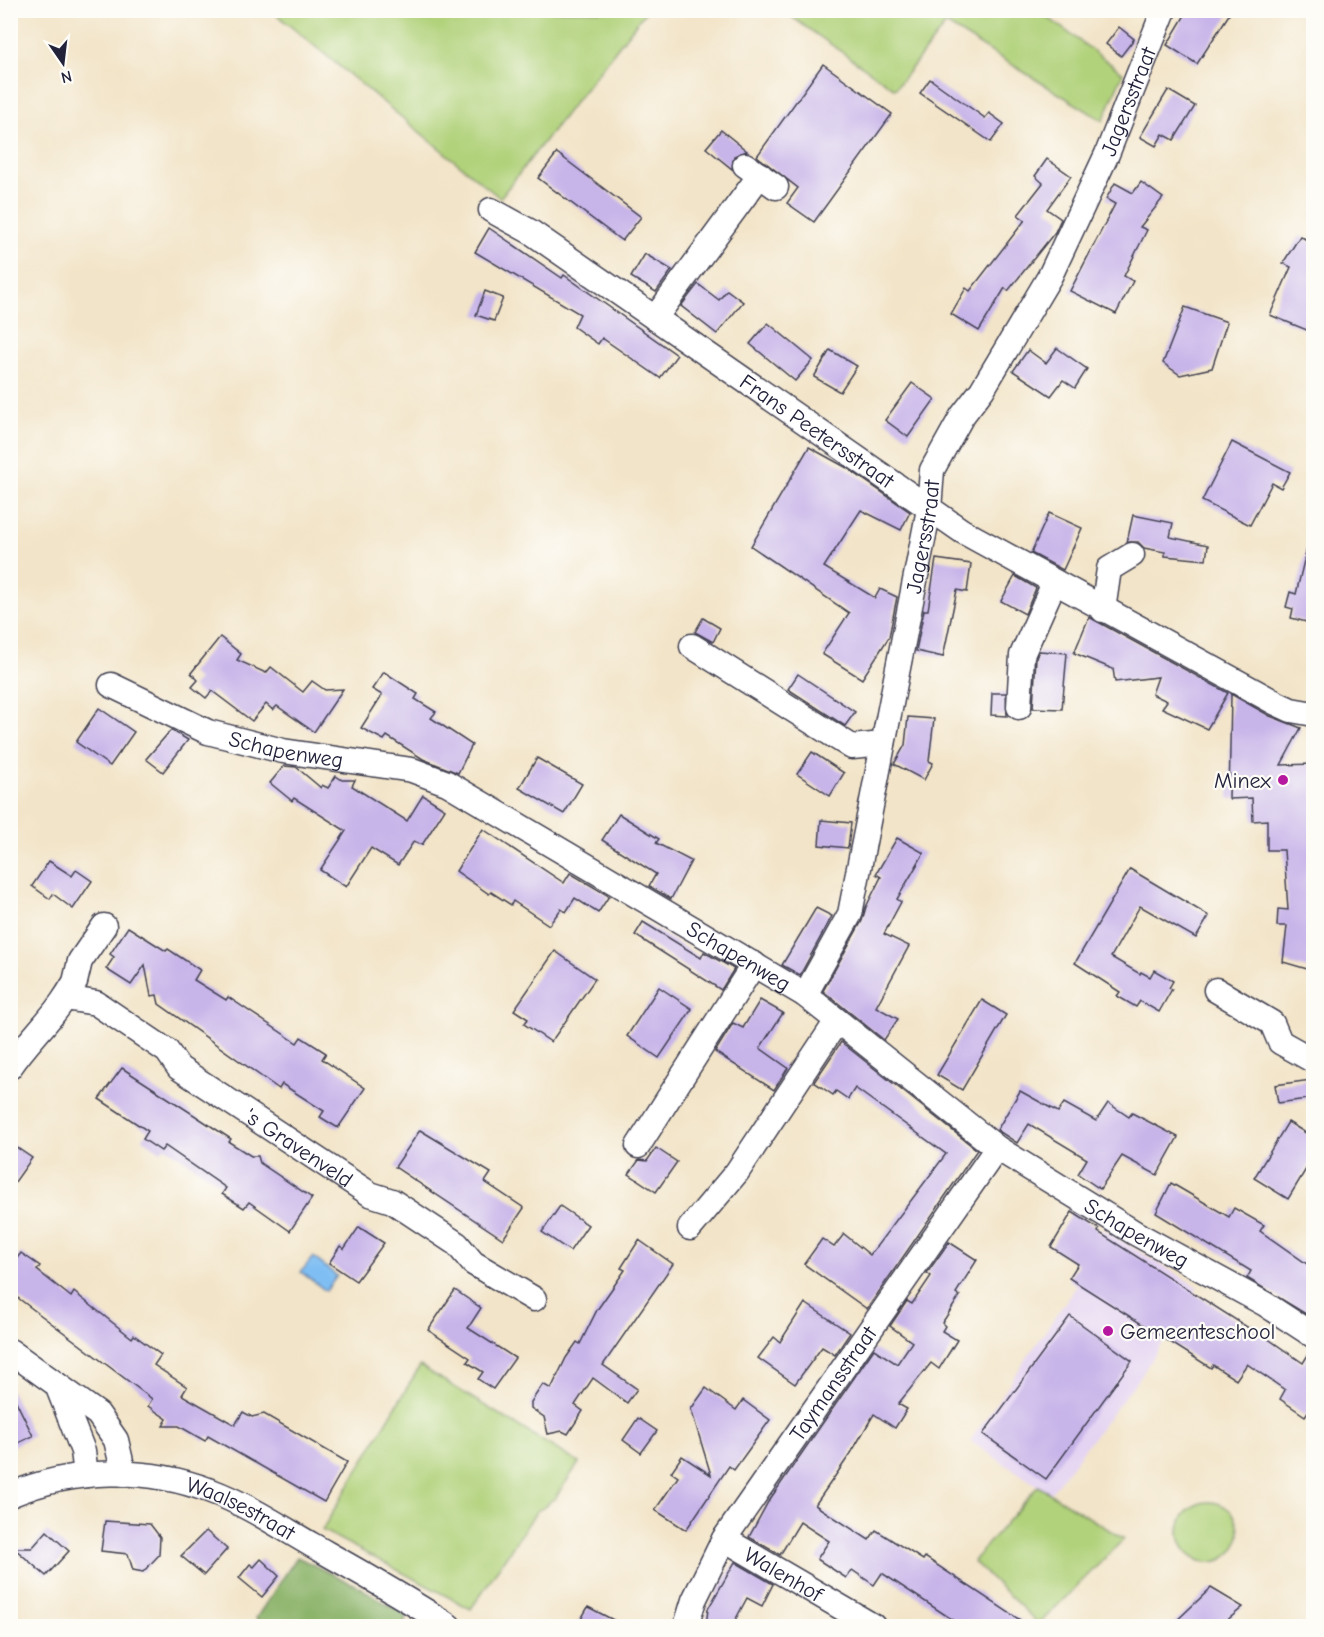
<svg xmlns="http://www.w3.org/2000/svg" width="1324" height="1637" font-family="'Comic Neue',sans-serif">
	<style>
		.built { fill: #e4d3f2 }
		.green { fill: #b1d27a; stroke: #6a7a5a; stroke-width: 1.5 }
		.forest { fill: #8cb46a; stroke: #576b52; stroke-width: 1.5 }
		.water { fill: #7fbef3; stroke: #507097; stroke-width: 1.5 }
		.building { fill: #c7b4e9 }
		.lines { fill: none; stroke-linecap: round; stroke-linejoin: round }
		.minor-casing { stroke: #413f50; stroke-width: 27 }
		.minor { stroke: #fff; stroke-width: 24 }
		.poi-dot { fill: #b5179e; stroke: #fdfcf7; stroke-width: 2 }
		.labels { text-anchor: middle; stroke-width: 4.5; stroke-linejoin: round; paint-order: stroke }
		.street-label { font-size: 22px; fill: #22223b; stroke: #fdfcf7 }
		.poi-label { font-size: 22px; fill: #22223b; stroke: #fdfcf7; text-anchor: end }
	</style>
	<rect width="100%" height="100%" fill="#fdfcf7"/>
	<filter id="ink" filterUnits="userSpaceOnUse"><feTurbulence type="fractalNoise" baseFrequency=".0167" numOctaves="2"/><feDisplacementMap in="SourceGraphic" scale="12" xChannelSelector="R" yChannelSelector="G"/><feConvolveMatrix kernelMatrix="1 2 1 2 8 2 1 2 1" color-interpolation-filters="sRGB"/></filter>
	<filter id="wash" filterUnits="userSpaceOnUse"><feTurbulence type="fractalNoise" baseFrequency=".008" numOctaves="4" result="noise"/><feDisplacementMap in="SourceGraphic" scale="24" xChannelSelector="R" yChannelSelector="G"/><feGaussianBlur stdDeviation="1.35" result="paint"/><feColorMatrix in="noise" values="0 0 0 0 0 0 0 0 0 0 0 0 0 0 0 0 0 1.4 0 .05"/><feComposite in="paint" operator="in"/></filter>
	<g filter="url(#wash)">
		<rect width="100%" height="100%" fill="#f2e4c8"/>
		<path class="built" d="M1102 1229 1198 1287 1142 1374 1050 1494 970 1441 1077 1285 1069 1280Z"/>
		<g class="green">
			<path d="M272 11H646L500 198Z"/>
			<path d="M783 11H1039L1123 73 1103 121 946 24 895 89Z"/>
			<path d="M420 1366 579 1463 555 1498 536 1512 471 1609 322 1530Z"/>
			<path d="M1038 1486 1124 1539 1039 1624 973 1561Z"/>
			<circle cx="1209" cy="1532" r="30"/>
		</g>
		<path class="forest" d="M297 1557 361 1588 406 1616 404 1626H267L256 1618Z"/>
		<path class="water" d="M313 1257 337 1276 326 1291 301 1272Z"/>
		<g id="blocks">
			<g class="building">
				<path d="M1188 10H1232L1197 64 1167 45Z"/>
				<path d="M1119 27 1134 39 1121 56 1106 44Z"/>
				<path d="M823 64 892 114 814 222 787 203 798 188 757 156Z"/>
				<path d="M930 79 985 118 989 113 1004 124 991 142 920 93Z"/>
				<path d="M1168 90 1195 106 1174 140 1163 134 1156 146 1140 137Z"/>
				<path d="M721 130 747 151 734 156 732 169 706 148Z"/>
				<path d="M557 153 641 217 622 241 538 178Z"/>
				<path d="M1047 159 1071 176 1047 209 1061 219 1055 232 1008 291 1005 288 979 331 951 314 966 288 970 291 1025 220 1018 215 1043 183 1035 176Z"/>
				<path d="M1141 182 1163 198 1140 227 1147 230 1124 276 1133 281 1116 314 1070 291 1115 204 1106 199 1115 183 1133 193Z"/>
				<path d="M489 228 562 278 564 275 677 355 660 378 602 338 598 344 574 327 580 314 475 252Z"/>
				<path d="M1300 236 1314 244V333L1270 315 1291 267 1283 263Z"/>
				<path d="M645 254 672 270 656 292 631 277Z"/>
				<path d="M698 284 719 300 727 290 743 302 717 334 681 306Z"/>
				<path d="M485 291 503 298 494 321 476 315Z"/>
				<path d="M1185 307 1227 322 1212 368 1180 375 1163 363Z"/>
				<path d="M768 323 813 360 795 381 750 344Z"/>
				<path d="M1057 348 1087 369 1075 388 1063 380 1051 396 1013 371 1028 350 1046 363Z"/>
				<path d="M830 350 857 366 840 392 814 377Z"/>
				<path d="M912 383 935 399 908 437 885 420Z"/>
				<path d="M1232 442 1290 472 1281 488 1272 483 1250 525 1202 501Z"/>
				<path d="M809 447 847 468 910 512 901 530 861 510 824 567 875 598 880 589 897 597 889 637 862 679 822 654 849 613 751 546Z"/>
				<path d="M1049 513 1082 528 1063 570 1031 553Z"/>
				<path d="M1133 515 1173 523 1170 537 1208 545 1206 560 1165 556V552L1144 548 1138 542H1127Z"/>
				<path d="M1307 548 1314 549V624L1291 618 1293 609 1286 607 1290 592 1296 594Z"/>
				<path d="M936 559 971 564 967 592 957 590 943 657 916 651 924 610H928Z"/>
				<path d="M1015 576 1036 588 1025 614 1001 601Z"/>
				<path d="M1089 617 1228 693 1207 729 1162 708 1167 701 1152 694 1158 677 1115 682 1113 669 1074 653Z"/>
				<path d="M703 618 720 628 713 642 695 632Z"/>
				<path d="M220 637 241 654 237 660 266 673 271 667 303 692 312 681 325 690 343 689 314 732 277 706 273 710 266 704 252 721 212 691 206 698 192 687 198 680 191 673Z"/>
				<path d="M1039 651 1067 653 1062 709 1033 708 1036 658Z"/>
				<path d="M384 672 418 694 415 699 436 712 431 718 472 745 458 773 423 759 387 736 384 740 361 728 382 695 372 689Z"/>
				<path d="M798 674 855 712 845 726 788 689Z"/>
				<path d="M992 693H1006L1007 716 991 715Z"/>
				<path d="M1231 694 1270 716 1301 728 1281 765 1314 764V971L1283 962 1287 926H1277L1278 909 1288 910 1284 850H1267V820L1253 821 1252 798 1229 799Z"/>
				<path d="M99 708 134 732 110 766 76 742Z"/>
				<path d="M908 717 934 719 929 761 933 763 924 780 894 764 905 745Z"/>
				<path d="M171 730 188 740 163 772 146 759Z"/>
				<path d="M812 752 844 773 830 796 797 774Z"/>
				<path d="M537 758 582 784 564 814 519 788Z"/>
				<path d="M284 766 296 767 321 788 322 785 328 788 336 776 342 780H355L352 786 407 821 423 795 445 809 422 845 414 841 398 865 371 848 346 887 320 870 346 831 294 798 292 801 270 783Z"/>
				<path d="M619 814 659 839 656 843 691 861 671 899 649 886 656 874 602 840Z"/>
				<path d="M821 820 851 823 848 848 819 845Z"/>
				<path d="M483 829 564 883 570 873 609 896 598 913 575 898 566 912 561 909 549 925 513 901 511 905 491 892 489 894 456 871Z"/>
				<path d="M897 838 924 853 897 899 901 902 884 934 909 946 876 1007 898 1019 884 1040 823 991 862 921 866 907 881 877 876 874Z"/>
				<path d="M49 861 72 876 76 870 92 881 73 909 53 894 50 899 32 886Z"/>
				<path d="M1130 869 1209 916 1196 938 1140 906 1111 957 1140 974 1141 972 1150 977 1154 970 1173 981 1169 988 1172 989 1159 1012 1140 1001 1136 1007 1117 996 1120 992 1075 963Z"/>
				<path d="M816 908 832 916 800 975 782 965Z"/>
				<path d="M643 922 701 958 704 952 734 969 721 990 635 935Z"/>
				<path d="M128 927 166 951 168 949 200 970 194 980 226 1000 228 997 297 1043 301 1037 326 1053 322 1059 365 1088 338 1128 320 1117 324 1111 282 1084 279 1089 159 1004 157 995 151 996 145 965 131 985 106 969 114 957 110 954Z"/>
				<path d="M555 951 595 979 551 1042 524 1024 528 1019 514 1010Z"/>
				<path d="M659 987 692 1009 659 1058 627 1036Z"/>
				<path d="M760 1000 783 1013 760 1048 788 1068 774 1090 715 1052 733 1023 743 1028Z"/>
				<path d="M982 1000 1006 1015 962 1090 937 1075Z"/>
				<path d="M841 1042 977 1150 867 1309 804 1264 822 1239 834 1247 844 1234 870 1255 946 1154 855 1088 848 1099 836 1091 833 1095 814 1082Z"/>
				<path d="M122 1068 231 1139 229 1142 251 1156H258L260 1163 312 1198 290 1231 249 1202 244 1208 222 1194 226 1188 165 1146 161 1151 143 1139 148 1131 99 1099Z"/>
				<path d="M1311 1080 1314 1098 1278 1103 1275 1085Z"/>
				<path d="M1020 1091 1058 1112 1064 1103 1096 1121 1108 1103 1129 1117 1132 1113 1178 1137 1157 1175 1122 1156 1100 1189 1078 1174 1087 1159 1029 1124 1017 1143 997 1130Z"/>
				<path d="M1288 1122 1314 1138V1156L1288 1199 1254 1178Z"/>
				<path d="M420 1130 491 1173 485 1182 524 1208 503 1239 395 1167Z"/>
				<path d="M10 1143 32 1158 10 1189Z"/>
				<path d="M656 1148 677 1162 656 1192 629 1174 639 1160 647 1161Z"/>
				<path d="M1171 1183 1229 1217 1234 1208 1264 1225 1260 1231 1314 1269V1310L1309 1316 1247 1278 1251 1271 1156 1213Z"/>
				<path d="M560 1206 588 1225 570 1251 542 1232Z"/>
				<path d="M1072 1212 1099 1229 1098 1232 1250 1329 1251 1327 1303 1363 1311 1350H1314V1403L1305 1416 1280 1399 1285 1390 1247 1364 1236 1380 1213 1365 1211 1368 1069 1278 1078 1264 1051 1247Z"/>
				<path d="M359 1227 384 1243 356 1281 329 1263 340 1246 344 1249Z"/>
				<path d="M639 1240 673 1264 603 1365 637 1389 627 1403 593 1378 575 1405 583 1411 568 1434 562 1431 548 1434 544 1417 531 1408V1402L543 1384 551 1389 566 1358 577 1342 580 1344 597 1310 625 1270 621 1268Z"/>
				<path d="M949 1242 977 1260 956 1293 960 1296 942 1323 945 1326 942 1331 957 1340 939 1369 931 1363 898 1404 907 1409 895 1428 874 1414 851 1453 815 1505 869 1540 876 1530 923 1560 925 1557 1029 1626H962L882 1573 874 1585 852 1570 846 1578 817 1559 829 1541 800 1522 780 1555 749 1537 768 1502 874 1349 897 1364 912 1342 890 1326 907 1301 912 1304 931 1276 927 1273Z"/>
				<path d="M21 1253 40 1266 37 1270 71 1297 74 1292 132 1338 134 1335 161 1355 154 1365 187 1387 182 1395 235 1425 243 1412 252 1417 264 1414 347 1462 324 1502 208 1436 205 1441 179 1426H163L167 1419 148 1406 152 1399 10 1292V1267Z"/>
				<path d="M455 1290 481 1308 468 1328 515 1358 493 1389 478 1379 483 1372 467 1362 470 1358 428 1330Z"/>
				<path d="M805 1303 850 1333 835 1355 822 1347 795 1384 758 1358 774 1337 780 1342Z"/>
				<path d="M1070 1316 1132 1361 1046 1479 983 1434Z"/>
				<path d="M706 1388 736 1410 743 1400 770 1420 734 1470 729 1466 686 1530 655 1510 678 1477 671 1472 682 1456 711 1475 691 1409Z"/>
				<path d="M10 1389 33 1436 10 1447Z"/>
				<path d="M638 1418 657 1431 641 1453 623 1440Z"/>
				<path d="M105 1521 150 1524 160 1537 159 1555 143 1572 133 1570 128 1554 101 1551Z"/>
				<path d="M47 1531 69 1551 46 1576 14 1548H32Z"/>
				<path d="M206 1531 227 1549 204 1575 181 1556Z"/>
				<path d="M261 1559 279 1576 262 1597 239 1578 250 1564 254 1567Z"/>
				<path d="M735 1562 773 1584 762 1606 747 1598 732 1626H706L708 1609Z"/>
				<path d="M1211 1588 1243 1607 1220 1626H1171Z"/>
				<path d="M588 1607 625 1626H577Z"/>
			</g>
		</g>
	</g>
	<g filter="url(#ink)">
		<use href="#blocks" fill-opacity="0" stroke="#413f50" stroke-width="1.5"/>
		<g class="lines">
			<defs>
				<g id="minor">
					<path d="M745 165 776 187"/>
					<path id="s1" d="M491 210 531 232 962 531 1276 703 1291 710 1314 714"/>
					<path d="M655 318 760 175"/>
					<path d="M1103 610 1109 569 1132 555"/>
					<path d="M692 646 852 747 883 744"/>
					<path id="s2" d="M111 685 208 732 283 751 412 770 447 783 805 995 997 1148 1135 1233 1265 1304 1314 1336"/>
					<path d="M1019 707 1022 655 1054 583"/>
					<path d="M1216 990 1272 1023 1280 1042 1314 1061"/>
					<path id="s3" d="M805 995 850 914 929 509 932 470 962 416 982 390 1050 276 1107 154 1164 10"/>
					<path d="M65 998 75 982 80 961 104 926"/>
					<path id="s4" d="M10 1067C27 1042 48 1023 65 998L96 1003 167 1051 179 1068 370 1194 392 1201 457 1244 473 1263 534 1299"/>
					<path d="M638 1146 754 964"/>
					<path d="M690 1228 737 1172 837 1021"/>
					<path d="M10 1351 98 1414 116 1440 124 1474"/>
					<path d="M57 1385 83 1451 86 1475"/>
					<path id="s5" d="M10 1495C74 1468 146 1466 211 1491 246 1504 279 1526 312 1545 358 1571 405 1597 449 1626"/>
					<path id="s6" d="M724 1539 873 1626"/>
					<path id="s7" d="M686 1626 694 1600 724 1539 997 1148"/>
				</g>
			</defs>
			<use href="#minor" class="minor-casing"/>
			<use href="#minor" class="minor"/>
		</g>
	</g>
	<g class="poi-dot">
		<circle cx="1283" cy="780" r="6"/>
		<circle cx="1108" cy="1331" r="6"/>
	</g>
	<g class="labels">
		<g class="street-label">
			<text dy="8" stroke="none"><textPath href="#s3" startOffset="963">Jagersstraat</textPath></text>
			<text dy="8" stroke="none"><textPath href="#s1" startOffset="394">Frans Peetersstraat</textPath></text>
			<text dy="8" stroke="none"><textPath href="#s3" startOffset="477">Jagersstraat</textPath></text>
			<text dy="8" stroke="none"><textPath href="#s2" startOffset="188">Schapenweg</textPath></text>
			<text dy="8" stroke="none"><textPath href="#s2" startOffset="692">Schapenweg</textPath></text>
			<text dy="8" stroke="none"><textPath href="#s4" startOffset="370">'s Gravenveld</textPath></text>
			<text dy="8" stroke="none"><textPath href="#s2" startOffset="1178">Schapenweg</textPath></text>
			<text dy="8" stroke="none"><textPath href="#s7" startOffset="285">Taymansstraat</textPath></text>
			<text dy="8" stroke="none"><textPath href="#s5" startOffset="240">Waalsestraat</textPath></text>
			<text dy="8" stroke="none"><textPath href="#s6" startOffset="69">Walenhof</textPath></text>
		</g>
		<g class="poi-label">
			<text x="1271" y="788">Minex</text>
			<text x="1120" y="1339" text-anchor="start">Gemeenteschool</text>
		</g>
	</g>
	<rect width="1324" height="1637" fill="none" stroke="#fdfcf7" stroke-width="36"/>
	<g transform="translate(63 63) rotate(166)" stroke="#fdfcf7" stroke-width="4.5" paint-order="stroke">
	<path d="M0-4.5L10 22L0 15L-10 22Z" fill="#22223b"/>
	<text y="-9" font-size="16" font-weight="bold" text-anchor="middle" fill="#22223b">N</text>
	</g>
</svg>
